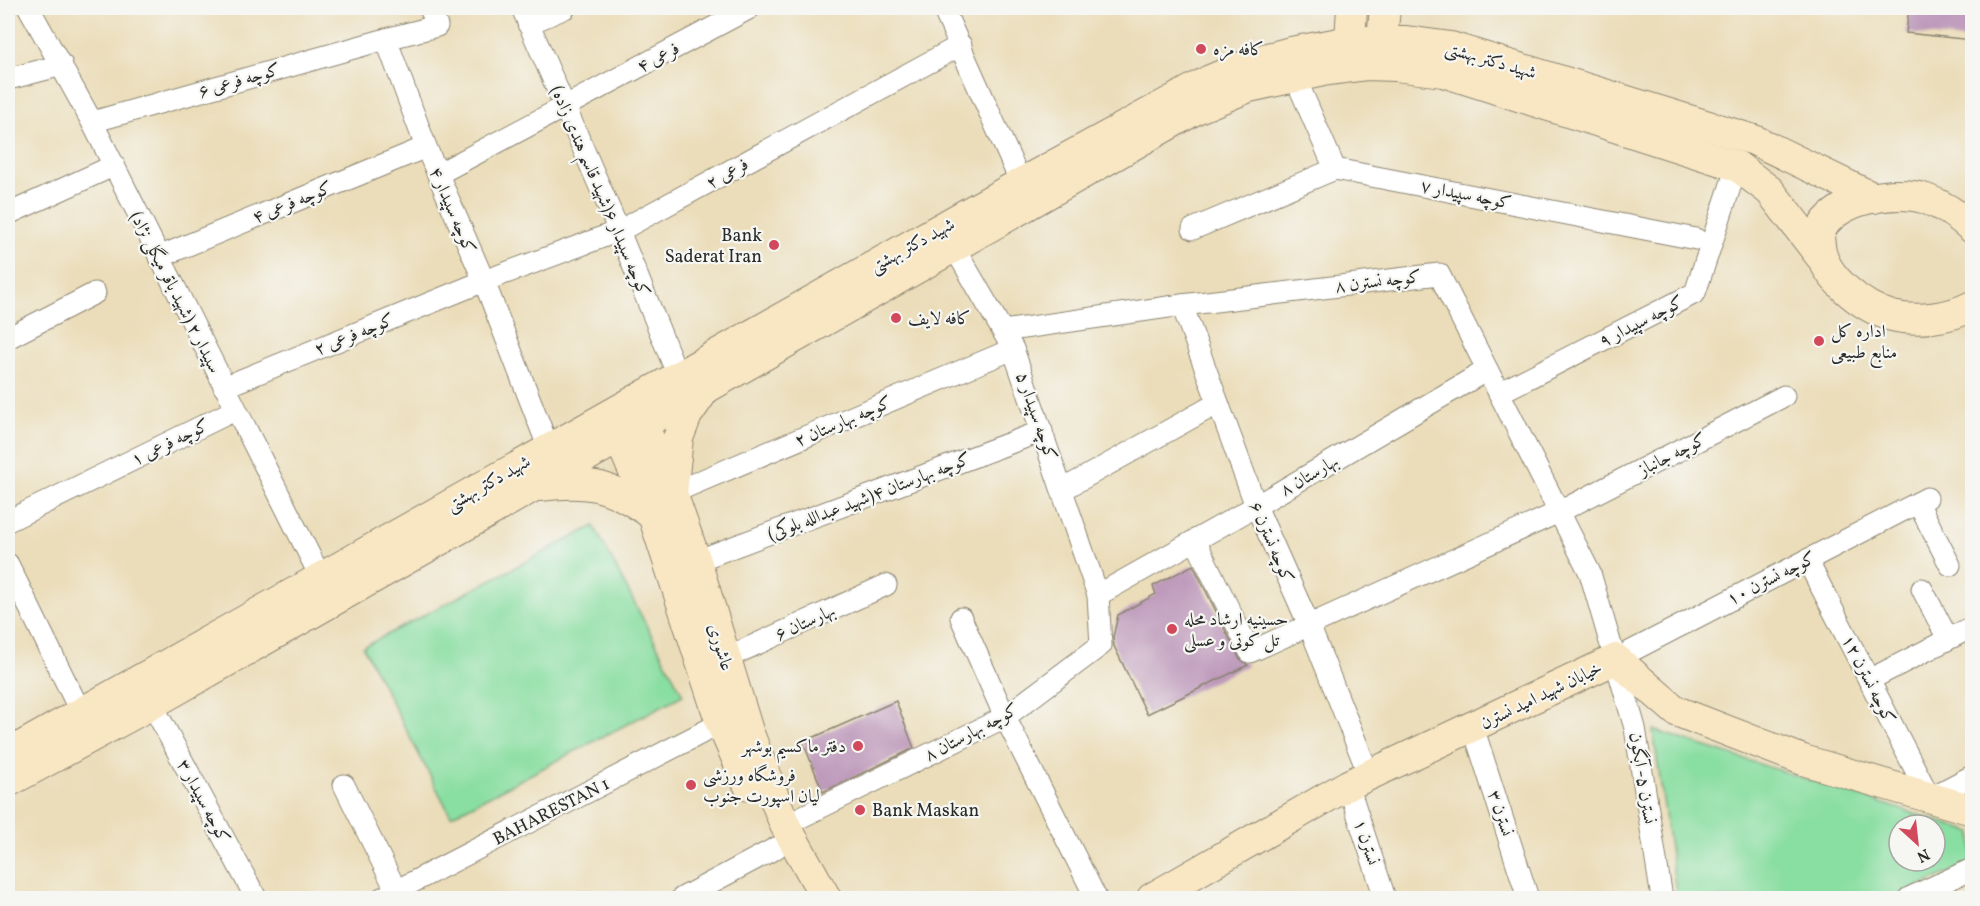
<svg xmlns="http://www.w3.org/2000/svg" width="1980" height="906" font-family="Vollkorn,Amiri,serif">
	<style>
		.green { fill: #89dea1; stroke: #5a8466; stroke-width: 1.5; fill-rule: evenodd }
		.building { fill: #be9abb }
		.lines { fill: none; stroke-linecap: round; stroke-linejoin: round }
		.street-casing { stroke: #8b8472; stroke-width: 23 }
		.secondary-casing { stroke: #8b8472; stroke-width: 32 }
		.street { stroke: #fff; stroke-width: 21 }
		.secondary { stroke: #f9e7c3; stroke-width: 30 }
		.poi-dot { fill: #d1495b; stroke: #f6f6f2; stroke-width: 2 }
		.labels { text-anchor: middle; stroke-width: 4.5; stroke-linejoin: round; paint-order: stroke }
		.poi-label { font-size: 18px; fill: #2b2b2b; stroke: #f6f6f2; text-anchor: start }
		.street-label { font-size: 18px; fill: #2b2b2b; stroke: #f6f6f2 }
	</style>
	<rect width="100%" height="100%" fill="#f6f6f2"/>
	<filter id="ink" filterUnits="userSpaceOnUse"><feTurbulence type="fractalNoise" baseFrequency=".0167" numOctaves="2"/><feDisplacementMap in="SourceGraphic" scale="12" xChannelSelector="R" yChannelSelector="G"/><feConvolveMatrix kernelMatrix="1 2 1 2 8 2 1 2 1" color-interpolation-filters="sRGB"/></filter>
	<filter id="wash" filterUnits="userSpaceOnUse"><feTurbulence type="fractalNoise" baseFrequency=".008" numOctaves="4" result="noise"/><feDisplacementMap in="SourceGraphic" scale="24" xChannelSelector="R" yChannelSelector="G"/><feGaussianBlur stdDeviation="1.35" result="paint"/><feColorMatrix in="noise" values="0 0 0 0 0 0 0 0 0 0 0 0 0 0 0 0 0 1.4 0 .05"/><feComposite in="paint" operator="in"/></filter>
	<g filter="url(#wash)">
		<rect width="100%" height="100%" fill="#ebddb9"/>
		<g class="green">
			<path d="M594 526 683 695 451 816 363 647Z"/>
			<path d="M1653 730 1972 832V862L1895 898H1677ZM1899 825H1935V861H1899Z"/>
		</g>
		<g id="blocks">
			<g class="building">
				<path d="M1909 8H1972V40L1906 33Z"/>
				<path d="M1193 565 1239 658 1248 665 1147 714 1114 646 1113 637 1118 615 1156 594 1153 586Z"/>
				<path d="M896 701 914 748 823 792 803 742Z"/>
			</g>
		</g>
	</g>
	<g filter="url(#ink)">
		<use href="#blocks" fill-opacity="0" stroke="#8b8472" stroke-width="1.5"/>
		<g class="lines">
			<defs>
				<g id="street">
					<path d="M29 8 92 122 321 578"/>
					<path d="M430 8 437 26 386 39 426 147 484 281 549 449"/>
					<path d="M522 8 619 231 678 376"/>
					<path d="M943 8 1021 183"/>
					<path d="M528 24 565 8"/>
					<path d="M1295 77 1335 169 1696 239"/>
					<path d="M8 79 62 65"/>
					<path d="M92 122 386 39"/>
					<path d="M438 174 750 8"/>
					<path d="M8 214 113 166"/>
					<path d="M1193 229 1335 169"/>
					<path d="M159 257 426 147"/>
					<path d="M1182 305 1256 506 1309 625 1369 775"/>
					<path d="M1003 331 1182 305 1439 274 1590 573 1635 728 1662 898"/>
					<path d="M8 338 95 293"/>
					<path d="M224 387 484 281 619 231 961 45"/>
					<path d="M1499 393 1695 293 1737 166"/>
					<path d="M1062 490 1218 403"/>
					<path d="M672 493 1013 349"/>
					<path d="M1918 503 1950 565"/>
					<path d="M8 521 235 410"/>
					<path d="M1195 540 1250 652 1559 512 1784 396"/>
					<path d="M1807 560 1930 798 1972 776"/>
					<path d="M696 561 1042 431"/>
					<path d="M8 564 81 713"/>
					<path d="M1922 589 1948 639"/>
					<path d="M1098 595 1256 506 1487 370"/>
					<path d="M961 618 1005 717 1096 898"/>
					<path d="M724 659 886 585"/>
					<path d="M1616 659 1927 498"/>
					<path d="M1869 680 1972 627"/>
					<path d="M152 704 256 898"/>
					<path d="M1473 727 1528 898"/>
					<path d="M344 785 400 898"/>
					<path d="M1348 785 1385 898"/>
					<path d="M785 825 1005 717 1101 645 1098 595 1013 349 954 247"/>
					<path d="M382 898 721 723"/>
					<path d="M682 898 776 848"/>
					<path d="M1909 898 1972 869"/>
				</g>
				<g id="secondary">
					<path d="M1352 8 1350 41 1367 65 1382 40 1385 8"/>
					<path d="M1972 228C1959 216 1943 205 1926 199 1896 188 1833 199 1820 232 1818 236 1820 242 1820 246 1823 277 1863 308 1892 316 1917 322 1950 318 1972 306"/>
					<path d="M703 392 687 415 678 438 672 493 696 561 748 731 785 825 826 898"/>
					<path d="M627 415 643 424 671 490"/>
					<path d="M619 419V437L652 514"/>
					<path d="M541 486C590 479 613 486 653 515L721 723 749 786"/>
					<path d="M8 754 1021 183 1210 80 1256 61 1291 52 1350 41H1406L1451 47 1754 140 1874 198"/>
					<path d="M8 782 152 704 1196 109 1249 87 1323 71 1367 65 1396 66 1443 72 1737 166 1770 191 1821 257"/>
					<path d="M1152 898 1348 785 1616 659 1676 711 1803 760 1972 810"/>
				</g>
			</defs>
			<use href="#street" class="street-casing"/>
			<use href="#secondary" class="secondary-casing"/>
			<use href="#street" class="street"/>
			<use href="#secondary" class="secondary"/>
		</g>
	</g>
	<g class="poi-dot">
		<circle cx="1201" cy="49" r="6"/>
		<circle cx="774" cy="245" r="6"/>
		<circle cx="896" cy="318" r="6"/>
		<circle cx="1819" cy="341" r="6"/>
		<circle cx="1172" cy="629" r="6"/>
		<circle cx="858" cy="746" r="6"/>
		<circle cx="691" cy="785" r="6"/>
		<circle cx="860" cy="810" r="6"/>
	</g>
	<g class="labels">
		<g class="poi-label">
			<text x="1213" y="55">کافه مزه</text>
			<text x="762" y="241" text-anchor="end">Bank<tspan x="762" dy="21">Saderat Iran</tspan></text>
			<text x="908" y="324">کافه لایف</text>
			<text x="1831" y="337">اداره کل<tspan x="1831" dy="21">منابع طبیعی</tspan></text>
			<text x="1184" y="625">حسینیه ارشاد محله<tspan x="1184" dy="21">تل کوتی و عسلی</tspan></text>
			<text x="846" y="752" text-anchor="end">دفتر ماکسیم بوشهر</text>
			<text x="703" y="781">فروشگاه ورزشی<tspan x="703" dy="21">لیان اسپورت جنوب</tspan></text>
			<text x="872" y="816">Bank Maskan</text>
		</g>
		<g class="street-label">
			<text transform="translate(658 57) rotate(-28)" y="6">فرعی ۴</text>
			<text transform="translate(1491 60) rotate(16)" y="6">شهید دکتر بهشتی</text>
			<text transform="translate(239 80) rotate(-16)" y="6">کوچه فرعی ۶</text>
			<text transform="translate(727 173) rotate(-29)" y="6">فرعی ۲</text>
			<text transform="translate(601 191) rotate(67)" y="6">کوچه سپیدار ۶(شهید قاسم هندی زاده)</text>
			<text transform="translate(1466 194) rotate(11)" y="6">کوچه سپیدار ۷</text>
			<text transform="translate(292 202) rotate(-22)" y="6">کوچه فرعی ۴</text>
			<text transform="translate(453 210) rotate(67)" y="6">کوچه سپیدار ۴</text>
			<text transform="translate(912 245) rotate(-29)" y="6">شهید دکتر بهشتی</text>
			<text transform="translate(1378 281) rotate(-7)" y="6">کوچه نسترن ۸</text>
			<text transform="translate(176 292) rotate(63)" y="6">سپیدار ۲ (شهید باقر میگلی نژاد)</text>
			<text transform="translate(1641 321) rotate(-27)" y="6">کوچه سپیدار ۹</text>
			<text transform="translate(354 334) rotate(-22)" y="6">کوچه فرعی ۲</text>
			<text transform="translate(1037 416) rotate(71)" y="6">کوچه سپیدار ۵</text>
			<text transform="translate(843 421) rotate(-23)" y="6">کوچه بهارستان ۲</text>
			<text transform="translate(170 442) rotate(-26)" y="6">کوچه فرعی ۱</text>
			<text transform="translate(1672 454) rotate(-27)" y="6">کوچه جانباز</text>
			<text transform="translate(1309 475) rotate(-30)" y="6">بهارستان ۸</text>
			<text transform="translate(488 483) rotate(-30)" y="6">شهید دکتر بهشتی</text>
			<text transform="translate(869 496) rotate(-21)" y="6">کوچه بهارستان ۴(شهید عبدالله بلوکی)</text>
			<text transform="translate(1272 542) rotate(67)" y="6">کوچه نسترن ۶</text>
			<text transform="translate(1771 578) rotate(-27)" y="6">کوچه نسترن ۱۰</text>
			<text transform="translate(805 622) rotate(-24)" y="6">بهارستان ۶</text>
			<text transform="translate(721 647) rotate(73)" y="6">عاشوری</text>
			<text transform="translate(1869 679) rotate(63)" y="6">کوچه نسترن ۱۲</text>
			<text transform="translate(1541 695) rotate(-26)" y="6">خیابان شهید امید نسترن</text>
			<text transform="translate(971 732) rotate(-28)" y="6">کوچه بهارستان ۸</text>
			<text transform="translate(1643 778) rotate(81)" y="6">نسترن ۵- آبگون</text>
			<text transform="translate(204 801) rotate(62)" y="6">کوچه سپیدار ۳</text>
			<text transform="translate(551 811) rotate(-27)" y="6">BAHARESTAN 1</text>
			<text transform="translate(1501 813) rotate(72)" y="6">نسترن ۳</text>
			<text transform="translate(1367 842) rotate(72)" y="6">نسترن ۱</text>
		</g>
	</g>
	<rect width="1980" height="906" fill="none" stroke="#f6f6f2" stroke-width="30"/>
	<g transform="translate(1917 843) rotate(153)"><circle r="28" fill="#f6f6f2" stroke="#a5a5a2" stroke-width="1.5"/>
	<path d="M0-4.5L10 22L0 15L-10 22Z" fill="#d1495b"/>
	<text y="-9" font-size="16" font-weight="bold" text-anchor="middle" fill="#2b2b2b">N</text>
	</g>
</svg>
